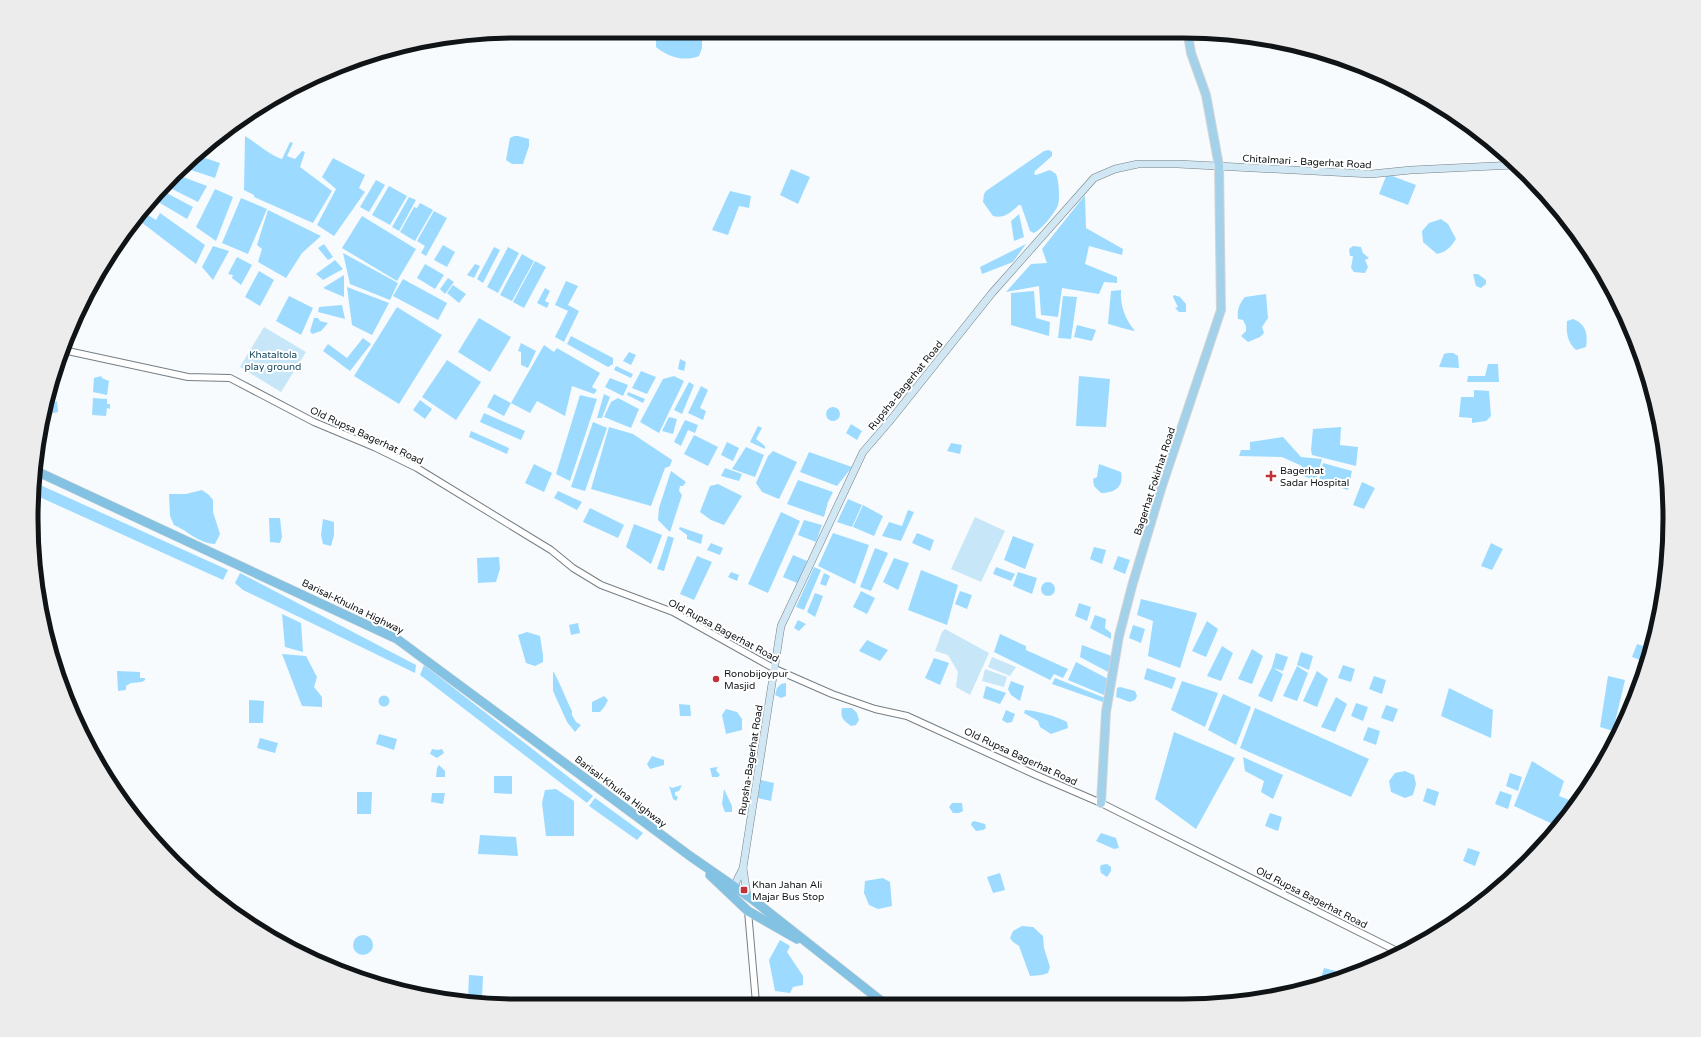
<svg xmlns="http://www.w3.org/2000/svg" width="1701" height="1037" font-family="'Varela Round',sans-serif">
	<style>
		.green { fill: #c7e6f8 }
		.water { fill: #9cdbff }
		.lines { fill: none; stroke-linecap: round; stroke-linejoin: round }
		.tertiary-casing { stroke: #757e84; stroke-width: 8 }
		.secondary-casing { stroke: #757e84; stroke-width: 8 }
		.primary-casing { stroke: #d4d5d5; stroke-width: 10 }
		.trunk-casing { stroke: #d4d5d5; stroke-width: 10 }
		.tertiary { stroke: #fff; stroke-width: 6 }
		.secondary { stroke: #d1e8f4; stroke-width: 7 }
		.primary { stroke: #a3d1ea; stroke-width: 8 }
		.trunk { stroke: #84c2e3; stroke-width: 9 }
		.poi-dot { fill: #c13138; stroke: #fff; stroke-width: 1.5 }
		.labels { text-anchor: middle; stroke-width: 4; stroke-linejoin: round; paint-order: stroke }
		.street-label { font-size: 10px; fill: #101416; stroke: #fff }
		.park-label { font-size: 10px; fill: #174961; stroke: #fff }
		.poi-label { font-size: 10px; fill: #101416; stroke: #fff; text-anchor: start }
		.rim { fill: none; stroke: #101416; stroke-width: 5 }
	</style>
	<rect width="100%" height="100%" fill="#f7fbfd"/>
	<g class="green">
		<path d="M264 327 306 352 281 392 240 367Z"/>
		<path d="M975 517 1005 531 981 582 951 569Z"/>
		<path d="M945 629 989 653 970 695 956 687 958 672 948 655 935 651 942 632Z"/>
		<path d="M992 657 1016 667 1010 676 988 667Z"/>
		<path d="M985 669 1007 677 1004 687 982 681Z"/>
	</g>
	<g class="water">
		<path d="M656 35H702V48L699 56C684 62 668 57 656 47Z"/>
		<path d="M245 136C257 143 269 155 282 159L290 142 293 143 287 156 295 159 302 151 305 152 300 167 332 191 313 223 254 197V195L244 190Z"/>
		<path d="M514 136H518L529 139V146L523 164H512L506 160 510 138Z"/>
		<path d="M1049 150 1052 152V156L1035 171 1034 174 1036 175 1050 170 1056 174C1059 181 1060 197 1058 205 1055 213 1041 230 1034 233L1030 231 1021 205H1019C1011 212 1004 219 993 216L983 202 984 194 986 191 1044 151Z"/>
		<path d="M196 155 220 163 215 178 191 170Z"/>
		<path d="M333 158 365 175 359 188 365 192 334 236 317 225 336 189 322 177Z"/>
		<path d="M791 169 810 177 798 204 780 195Z"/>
		<path d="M1387 174 1416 185 1408 205 1379 194Z"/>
		<path d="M178 175 207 186 198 202 172 189Z"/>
		<path d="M376 180 385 185 369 212 360 207Z"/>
		<path d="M389 186 407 196 390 225 372 215Z"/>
		<path d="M215 189 233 197 216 241 196 227Z"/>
		<path d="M161 190 193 207 187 219 155 200 150 202Z"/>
		<path d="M730 191 751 196 749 208 739 206 728 235 712 230Z"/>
		<path d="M1085 195 1086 228 1123 249 1122 255 1089 246 1085 264 1117 277V283L1104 282 1099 294 1062 288 1058 317 1041 315 1039 286 1006 292 1031 264 1047 263 1042 249Z"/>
		<path d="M409 197 416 200 399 231 392 227Z"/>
		<path d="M241 198 267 209 248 254 222 243Z"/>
		<path d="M420 203 433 210 415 241 400 232 414 207 417 208Z"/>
		<path d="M268 210 321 236 302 253 286 278 258 262 262 249 257 245Z"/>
		<path d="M434 211 447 218 426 256 421 253 425 246 417 241Z"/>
		<path d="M160 213 205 245 196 264 141 222 148 215 156 220Z"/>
		<path d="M1019 214 1024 237 1014 241 1011 221Z"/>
		<path d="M362 216 416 249 397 281 342 248Z"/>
		<path d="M1441 219 1448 224 1456 239C1451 247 1446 252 1437 254L1423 242 1422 231 1429 223Z"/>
		<path d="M324 244 333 257 328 260 318 248Z"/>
		<path d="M1026 244 1013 262 982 274 980 267Z"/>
		<path d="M443 245 455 252 447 267 434 260Z"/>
		<path d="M213 246 229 251 213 280 202 267Z"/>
		<path d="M1353 246 1361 247 1363 253 1369 258 1365 260 1368 267 1365 273 1354 272 1351 268 1353 256H1350L1349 249Z"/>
		<path d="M494 247 500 250 483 283 477 279Z"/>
		<path d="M508 247 519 253 498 293 487 287Z"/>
		<path d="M343 253 398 283 390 300 350 284Z"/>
		<path d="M522 254 534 261 512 301 500 295Z"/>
		<path d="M237 257 252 265 241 285 232 278 233 275 228 274Z"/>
		<path d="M335 260 343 269 323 280 316 274Z"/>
		<path d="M535 261 546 267 524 308 513 302Z"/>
		<path d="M425 264 444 275 435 289 417 278Z"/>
		<path d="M475 264 480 266 474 278 467 275Z"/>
		<path d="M259 271 274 280 260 306 245 297Z"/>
		<path d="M1473 274H1478L1486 280V284L1481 288 1476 286Z"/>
		<path d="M344 275V297L323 288Z"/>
		<path d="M448 278 454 282 445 294 440 289Z"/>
		<path d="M403 279 447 303 438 320 393 296Z"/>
		<path d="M566 281 578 286 568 305 579 311 564 342 555 337 568 311 555 305Z"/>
		<path d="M453 285 466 294 459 303 447 293Z"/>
		<path d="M347 287 389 303 372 335 352 325Z"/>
		<path d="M545 288 550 291 545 301 549 303 547 308 537 303Z"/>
		<path d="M1121 290C1120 306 1125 319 1135 331 1128 330 1116 326 1108 324L1111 291Z"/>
		<path d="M1034 291 1036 318 1050 322 1049 336 1011 325V293Z"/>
		<path d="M1266 294 1268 318 1262 327 1264 333 1260 337 1248 342 1241 336 1246 331V326L1243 320 1238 319C1237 310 1239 304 1245 297Z"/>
		<path d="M1174 295 1180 297 1186 304V312H1179L1175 308 1178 307 1173 297Z"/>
		<path d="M289 296 313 308 301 335 276 321Z"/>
		<path d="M1063 296 1077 297 1071 339 1058 338Z"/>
		<path d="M342 305 345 319 318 312 319 307Z"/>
		<path d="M397 307 442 335 399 404 354 376Z"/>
		<path d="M314 318H318L320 321 328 323 321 331 312 334 310 331Z"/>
		<path d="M479 318 511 337 490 372 458 352Z"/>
		<path d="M1573 319C1586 324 1588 334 1586 347L1576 350C1567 342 1566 332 1567 321Z"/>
		<path d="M1077 325 1096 330 1092 341 1074 337Z"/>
		<path d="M571 336 613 358V364L608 367 567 344Z"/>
		<path d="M363 338 371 344 350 371 323 351 328 344 347 358Z"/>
		<path d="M521 343 536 351 528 368 521 365V352L518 351Z"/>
		<path d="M544 345 554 352 557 348 600 373 592 387 597 390 594 394 572 386 565 416 537 401 530 413 511 403Z"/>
		<path d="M629 352 636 355 631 365 623 361Z"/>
		<path d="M1448 353H1453L1458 356 1459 368 1439 367 1444 354Z"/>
		<path d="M680 359 686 362 684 371 678 369Z"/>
		<path d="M447 360 481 382 456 420 422 397Z"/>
		<path d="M1488 364H1498L1499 382H1467L1468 376H1485Z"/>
		<path d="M616 366 633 374 631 378 614 370Z"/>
		<path d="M641 371 656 377 647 394 632 388Z"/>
		<path d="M101 376 102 378 109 381 107 395 93 392 94 378Z"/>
		<path d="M674 376 684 381 659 433 640 422 663 379Z"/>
		<path d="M1079 376 1110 379 1106 427 1076 426Z"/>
		<path d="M610 378 628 385 623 396 605 387Z"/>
		<path d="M689 382 694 385 682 414 674 410Z"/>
		<path d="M701 386 708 390 700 408 706 411 703 420 688 413Z"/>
		<path d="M1474 390 1489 391 1491 416 1486 421 1472 423V418L1459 417 1461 397H1474Z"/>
		<path d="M628 392 645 399 643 403 627 395Z"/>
		<path d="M494 394 511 403 504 416 487 407Z"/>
		<path d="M604 394 610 397 602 418H597Z"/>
		<path d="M580 395 597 399 570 481 556 474Z"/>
		<path d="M93 398 107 399V404H110V409L107 408 106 416 92 415Z"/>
		<path d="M618 398 639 409 631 428 604 417 611 402Z"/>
		<path d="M54 399 53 403 57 401 58 412 45 415 48 402Z"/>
		<path d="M420 400 432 409 425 419 413 410Z"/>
		<circle cx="833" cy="414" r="7"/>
		<path d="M484 413 525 431 521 440 480 422Z"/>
		<path d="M669 417 677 419 673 434 662 431Z"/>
		<path d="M685 420 698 425 695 433 688 430 681 446 674 442Z"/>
		<path d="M593 422 607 428 585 491 571 487Z"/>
		<path d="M851 424 862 431 857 440 846 433Z"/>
		<path d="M758 426 762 428 756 439 765 446V449L750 442Z"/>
		<path d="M609 427 633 434 672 460 670 466 665 468 651 506 591 489Z"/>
		<path d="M1341 427 1340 445 1358 447 1356 466 1312 455 1311 450 1313 429Z"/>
		<path d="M471 431 509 448 507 454 469 437Z"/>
		<path d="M694 435 718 447 708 466 684 454Z"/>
		<path d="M1283 437 1301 457 1322 459 1316 481 1299 474 1302 466 1282 457 1239 456 1241 450H1250V442Z"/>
		<path d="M727 442 739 448 733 461 721 455Z"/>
		<path d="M951 443 962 445 960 454 947 451Z"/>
		<path d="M746 447 764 455 755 477 732 469Z"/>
		<path d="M773 451 797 462 779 499 762 492 756 483 768 456Z"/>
		<path d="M809 452 852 467 837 486 800 472Z"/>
		<path d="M1323 463 1352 471 1348 490 1319 481Z"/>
		<path d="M534 464 552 473 544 492 525 483Z"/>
		<path d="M1099 464 1121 472C1124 487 1115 493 1101 493L1094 486 1093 479 1097 477Z"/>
		<path d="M725 468 742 474 739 481 721 476Z"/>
		<path d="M671 471 686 482 683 486H680L679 491 682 495 670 532 658 520 659 508Z"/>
		<path d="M798 480 833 492 828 502 824 517 787 504Z"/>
		<path d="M1362 482 1375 488 1364 509 1353 505Z"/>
		<path d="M38 484 228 570 223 580 35 495Z"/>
		<path d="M718 484 742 496 724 525 711 520 700 512 710 486Z"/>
		<path d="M202 490 209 495 213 500V512L220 534 215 544C198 543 188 531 174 525L170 516 169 494H186Z"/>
		<path d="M558 491 582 502 577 510 554 498Z"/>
		<path d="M848 499 862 505 852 527 837 522Z"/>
		<path d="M863 505 883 516 874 536 853 527Z"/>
		<path d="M590 508 624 525 618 538 583 522Z"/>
		<path d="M908 510 914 512 901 541 882 536 889 522 902 526Z"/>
		<path d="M781 512 800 521 768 593 748 584Z"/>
		<path d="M269 518H280L282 537 280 543 270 542Z"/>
		<path d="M323 519 334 522V535L331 546 323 544 321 535Z"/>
		<path d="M804 520 822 525 816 542 798 535Z"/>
		<path d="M634 524 662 535 651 564 626 547Z"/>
		<path d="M680 527 703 535 701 544 687 539V535L679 529Z"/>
		<path d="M833 533 869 545 855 584 818 566Z"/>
		<path d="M917 533 934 540 930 551 912 543Z"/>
		<path d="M668 536 674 538 664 571 657 569Z"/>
		<path d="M1013 536 1034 544 1025 569 1004 560Z"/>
		<path d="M711 543 723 548 720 555 707 550Z"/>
		<path d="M1491 543 1503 549 1492 570 1481 566Z"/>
		<path d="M1094 547 1106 550 1102 564 1090 559Z"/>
		<path d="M875 548 888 553 871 591 860 587Z"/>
		<path d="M793 555 807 561 797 583 783 577Z"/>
		<path d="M697 556 712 562 694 600 680 594Z"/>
		<path d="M1118 556 1130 560 1125 574 1113 569Z"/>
		<path d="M499 557 500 569 496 582 478 583 477 558Z"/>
		<path d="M894 558 909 563 898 590 883 582Z"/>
		<path d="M814 567 821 570 804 610 796 607Z"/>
		<path d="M996 567 1015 574 1011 581 993 574Z"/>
		<path d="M921 570 958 585 947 625 908 610Z"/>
		<path d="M731 572 739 575 737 581 728 577Z"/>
		<path d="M1018 572 1037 578 1032 594 1013 586Z"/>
		<path d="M240 573 416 665 415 673 243 590 235 583Z"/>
		<path d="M824 573 830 576 826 586 820 584Z"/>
		<circle cx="1048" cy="589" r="7"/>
		<path d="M861 591 875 598 867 614 853 607Z"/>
		<path d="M960 591 972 595 967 609 955 604Z"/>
		<path d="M815 593 823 596 815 617 807 612Z"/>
		<path d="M1141 599 1197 613 1180 668 1148 656 1153 621 1137 615Z"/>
		<path d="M1079 603 1091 607 1087 621 1075 616Z"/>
		<path d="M282 614 301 623 303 652 285 647Z"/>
		<path d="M1095 615 1106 619 1105 628 1111 633V639L1090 628Z"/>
		<path d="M798 620 806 624 799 631 794 628Z"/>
		<path d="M1207 621 1218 629 1206 657 1192 651Z"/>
		<path d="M578 623 580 633 571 635 569 625Z"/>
		<path d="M1133 625 1145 629 1141 643 1129 638Z"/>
		<path d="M527 632 540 636 543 655V662L535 666 526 663 518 635Z"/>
		<path d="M1000 634 1026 646V650L1068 669 1063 678 1054 674 1050 680 994 652Z"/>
		<path d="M867 640 888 650 880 661 859 651Z"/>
		<path d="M1637 644 1649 648 1645 662 1632 657Z"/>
		<path d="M1082 645 1114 657 1110 673 1080 657Z"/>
		<path d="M1222 646 1233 653 1221 681 1207 676Z"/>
		<path d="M1252 649 1263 656 1252 684 1238 679Z"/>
		<path d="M1301 652 1313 656 1309 670 1297 665Z"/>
		<path d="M1276 653 1288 657 1283 671 1273 668 1283 674 1272 702 1258 696 1272 667Z"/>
		<path d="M282 654 306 656 317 677 314 687 322 697V707L302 706Z"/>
		<path d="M934 658 949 663 940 685 925 678Z"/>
		<path d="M1076 662 1108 679 1104 695 1068 680Z"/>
		<path d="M424 665 593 796 587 803 420 675Z"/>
		<path d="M1343 665 1355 669 1351 682 1338 678Z"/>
		<path d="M1297 666 1308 673 1297 701 1283 696Z"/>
		<path d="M1147 668 1176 678 1172 689 1144 679Z"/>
		<path d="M117 671 140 672V678H145V680L142 682 131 683 126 686V690L118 691Z"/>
		<path d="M553 671C561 684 565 698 572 711V715L576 722 581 725 575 732 567 722 553 691Z"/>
		<path d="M1317 671 1328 679 1317 707 1303 701Z"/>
		<path d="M1374 676 1386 680 1382 694 1369 689Z"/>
		<path d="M1608 676 1625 680 1613 731 1600 727Z"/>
		<path d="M1055 678 1105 698 1103 702 1052 684Z"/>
		<path d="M1011 681 1024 686 1020 701 1011 695 1008 689Z"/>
		<path d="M1182 681 1218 693 1205 727 1171 710Z"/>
		<path d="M786 683V696L781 698 775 695 777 688 781 684Z"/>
		<path d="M986 686 1006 693 1000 704 983 698Z"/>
		<path d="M1120 687 1135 691 1137 696 1135 700 1130 702 1116 697 1117 688Z"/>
		<path d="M1449 688 1493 710 1491 738 1441 716Z"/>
		<path d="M1223 694 1251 707 1236 745 1208 730Z"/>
		<circle cx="384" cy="701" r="5.5"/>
		<path d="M604 696 608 700 605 706 600 712H592V702Z"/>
		<path d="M1336 697 1347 704 1335 732 1321 727Z"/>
		<path d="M249 700 264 701 263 723H249Z"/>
		<path d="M1356 703 1368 707 1363 721 1351 716Z"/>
		<path d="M679 704 690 705 691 716H680Z"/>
		<path d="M1386 705 1398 709 1393 722 1381 718Z"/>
		<path d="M842 708H852L857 713 859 720 856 725 851 726C843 720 840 718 842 708Z"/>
		<path d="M1255 708 1369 759 1351 797 1240 748Z"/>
		<path d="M726 709 737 712 742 719V730L726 734 722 715Z"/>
		<path d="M1006 710 1015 714 1012 722 1007 723 1002 720Z"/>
		<path d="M1025 710C1039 711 1055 716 1067 722L1068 728 1051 734 1040 727 1038 721 1024 713Z"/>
		<path d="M1368 727 1380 731 1376 745 1363 740Z"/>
		<path d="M1174 732 1235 758 1196 829 1155 799Z"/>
		<path d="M379 734 397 739 394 750 376 744Z"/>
		<path d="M260 738 278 743 275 753 257 748Z"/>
		<path d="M432 749 438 750 442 749 444 753 437 758 430 754Z"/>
		<path d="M652 756 664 760V765L650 769 647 764Z"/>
		<path d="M1243 757 1283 775 1273 799 1261 792 1264 781 1245 771Z"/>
		<path d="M1532 761 1564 781 1559 796 1577 803 1569 815 1559 827 1514 806Z"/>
		<path d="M439 765 445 771V777H436L437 768Z"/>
		<path d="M718 767 716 770 720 775 718 777H712L710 768Z"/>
		<path d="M1405 771 1414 775 1416 784 1413 795 1405 798 1391 792 1389 781 1395 773Z"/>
		<path d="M1510 773 1522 777 1518 791 1506 786Z"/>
		<path d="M494 776H512V794L494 793Z"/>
		<path d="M761 780 774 783 771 801 758 798Z"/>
		<path d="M682 785 679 791 675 792V795L678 797 676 801 673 799 669 786 672 788Z"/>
		<path d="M1427 788 1439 792 1435 806 1423 801Z"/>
		<path d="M556 789 574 801V836H546L542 803 545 790Z"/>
		<path d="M724 789 732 806V812H725L722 804Z"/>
		<path d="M1500 791 1512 795 1508 809 1495 804Z"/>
		<path d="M357 792H372L371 814H357Z"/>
		<path d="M432 793H445L443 804 431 802Z"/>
		<path d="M595 798 643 833 637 840 589 806Z"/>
		<path d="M952 803H962L963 811 959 813H953L949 807Z"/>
		<path d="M1270 813 1282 817 1278 831 1265 826Z"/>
		<path d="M974 821 985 824 986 828 983 830 976 831 971 825 972 822Z"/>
		<path d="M1101 833 1116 838 1119 848 1114 849 1096 841Z"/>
		<path d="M480 835 516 837 518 856 478 854Z"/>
		<path d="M1468 848 1480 852 1475 866 1463 861Z"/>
		<path d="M1107 864 1111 867V871L1107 877 1101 873 1100 868 1101 865Z"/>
		<path d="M1000 873 1005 890 993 893 987 877Z"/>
		<path d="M883 878 890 882 892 906 878 909 869 905 864 893 865 881Z"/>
		<path d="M1022 926 1033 927 1043 936 1044 948 1050 967 1048 973 1042 975 1030 976 1019 946 1013 942 1010 938 1013 931Z"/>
		<circle cx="363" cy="945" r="10"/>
		<path d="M780 940 790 946 787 952 803 976V985L793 987 790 993 775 991 769 960Z"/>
		<path d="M1324 968 1336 971 1334 979 1325 983 1320 981Z"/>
		<path d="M469 975 483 976 482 998H468Z"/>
	</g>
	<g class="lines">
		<defs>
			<g id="tertiary">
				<path d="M63 350 188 377 230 378 314 422 374 447 417 468 551 550 573 568 601 585 673 612 775 669 832 694 875 709 907 716 1036 775 1101 803 1399 952"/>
				<path d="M748 911 756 1003"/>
			</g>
			<g id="secondary">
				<path d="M734 886 743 868"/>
				<path d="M747 895 743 868 781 626 863 452 889 422 992 293 1094 178 1115 169 1138 164H1178L1371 174 1411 170 1515 165"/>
			</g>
			<path id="primary" d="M1101 803 1106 712 1119 636 1132 586 1161 489 1221 310 1219 166 1206 95 1191 53 1188 35"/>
			<g id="trunk">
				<path d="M34 470 397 639 690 856 752 899 885 1004"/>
				<path d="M710 875 748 911 797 939"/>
			</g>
		</defs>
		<use href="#tertiary" class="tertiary-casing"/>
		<use href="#secondary" class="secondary-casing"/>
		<use href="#primary" class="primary-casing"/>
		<use href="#trunk" class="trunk-casing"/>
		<use href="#tertiary" class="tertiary"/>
		<use href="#secondary" class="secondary"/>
		<use href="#primary" class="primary"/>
		<use href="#trunk" class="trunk"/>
	</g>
	<g class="poi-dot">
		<path d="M1269 470h4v4h4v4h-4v4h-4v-4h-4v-4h4z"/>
		<circle cx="716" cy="679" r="4"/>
		<rect x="740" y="886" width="8" height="8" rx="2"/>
	</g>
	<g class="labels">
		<g class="street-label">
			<text transform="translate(1307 161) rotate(3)" y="4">Chitalmari - Bagerhat Road</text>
			<text transform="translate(905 385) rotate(-51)" y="4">Rupsha-Bagerhat Road</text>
			<text transform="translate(367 435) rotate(25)" y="4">Old Rupsa Bagerhat Road</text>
			<text transform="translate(1154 481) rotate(-72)" y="4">Bagerhat Fokirhat Road</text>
			<text transform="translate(353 606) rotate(26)" y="4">Barisal-Khulna Highway</text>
			<text transform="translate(724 630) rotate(28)" y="4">Old Rupsa Bagerhat Road</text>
			<text transform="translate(1021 756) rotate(25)" y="4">Old Rupsa Bagerhat Road</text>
			<text transform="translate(750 760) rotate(-81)" y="4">Rupsha-Bagerhat Road</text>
			<text transform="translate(621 791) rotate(37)" y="4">Barisal-Khulna Highway</text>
			<text transform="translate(1312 897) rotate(27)" y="4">Old Rupsa Bagerhat Road</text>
		</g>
		<g class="park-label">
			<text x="273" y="358">Khataltola<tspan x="273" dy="12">play ground</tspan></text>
		</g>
		<g class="poi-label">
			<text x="1280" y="474">Bagerhat<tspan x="1280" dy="12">Sadar Hospital</tspan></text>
			<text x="724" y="677">Ronobijoypur<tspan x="724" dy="12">Masjid</tspan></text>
			<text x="752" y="888">Khan Jahan Ali<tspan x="752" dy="12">Majar Bus Stop</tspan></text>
		</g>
	</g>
	<path d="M0 0H1701V1037H0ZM518 38H1183A480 480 0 0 1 1663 518V519A480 480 0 0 1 1183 999H518A480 480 0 0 1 38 519V518A480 480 0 0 1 518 38Z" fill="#ececec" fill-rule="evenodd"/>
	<path class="rim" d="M518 38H1183A480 480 0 0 1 1663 518V519A480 480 0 0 1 1183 999H518A480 480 0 0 1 38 519V518A480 480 0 0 1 518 38Z"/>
</svg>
